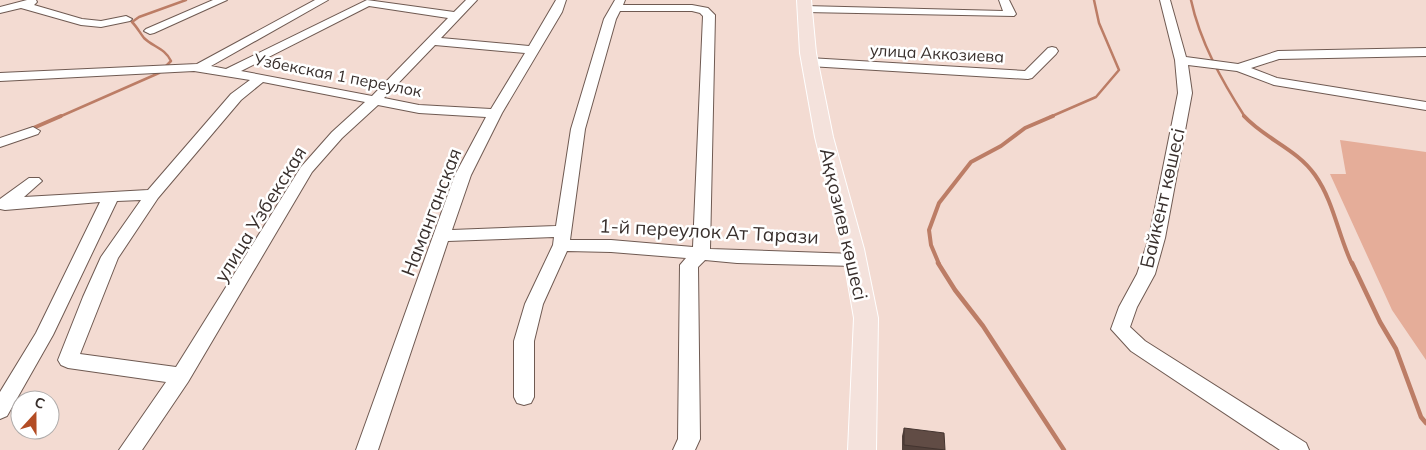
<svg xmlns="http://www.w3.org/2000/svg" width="1426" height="450" font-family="Mulish,sans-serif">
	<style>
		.green { fill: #e5ad99 }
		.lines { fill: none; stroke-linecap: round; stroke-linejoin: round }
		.stream-far2 { stroke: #bc7d66; stroke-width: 2.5 }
		.stream-far1 { stroke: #bc7d66; stroke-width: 4 }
		.stream { stroke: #bc7d66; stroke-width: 4.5 }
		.minor-casing { stroke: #6f5a52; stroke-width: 2 }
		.major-casing { stroke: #fff; stroke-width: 2 }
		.minor { fill: #fff; fill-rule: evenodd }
		.major { fill: #f4e2dc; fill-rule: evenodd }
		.wall { fill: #53413b }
		.building { fill: #614c45; stroke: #443530 }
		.labels { text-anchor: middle; stroke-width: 5; stroke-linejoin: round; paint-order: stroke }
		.far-street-label { font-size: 16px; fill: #382f2c; stroke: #fff }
		.street-label { font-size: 19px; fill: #382f2c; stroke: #fff }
	</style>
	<rect width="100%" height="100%" fill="#f3dbd2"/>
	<path class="green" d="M1340 140 1426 152V360L1392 310 1330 174H1346Z"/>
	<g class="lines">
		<g class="stream-far2">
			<path d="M1191 0C1200 42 1222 81 1245 117"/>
			<path d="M59 117 159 73 171 61C165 48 153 47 144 38 140 33 137 27 132 22L139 17 186 0"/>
			<path d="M1050 117 1096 97 1119 70 1099 23 1094 0"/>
		</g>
		<g class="stream-far1">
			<path d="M1244 116C1265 139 1297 149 1315 175 1334 202 1338 235 1352 264"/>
			<path d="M31 129 61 116"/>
			<path d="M939 264 931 245 929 230 939 203 971 162 1001 146 1025 128 1053 116"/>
		</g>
		<g class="stream">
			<path d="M938 263 955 290 983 326 1064 450"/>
			<path d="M1352 263 1380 322 1396 349 1421 417 1426 423"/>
		</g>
		<defs>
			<g id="minor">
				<path d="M27 0H36L37 2 34 5 82 19 101 21 126 16 132 19 130 21 101 27 81 25 21 8 0 13V7Z"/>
				<path d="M213 0H227L154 33 150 34 144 31 146 29Z"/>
				<path d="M315 0H328L211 66 226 69 367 0 454 12 466 0H477L441 38 529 46 556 0H566L562 12 502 113 471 175 452 230 556 226 571 129 604 19 615 0H625L623 5H692L708 8 715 15 710 249 855 254 861 256 864 260 861 264 855 266 737 263 705 260 698 267 700 439 695 450H673L678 439 680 265 686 258 611 252 567 251 543 304 534 341V397L531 403 524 405 517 403 514 397V341L525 304 553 245 554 237 448 241 378 450H356L455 175 486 117 419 113 378 105 342 138 312 172 188 382 142 450H119L166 382 68 368 61 365 58 360 83 297 101 257 141 200 117 201 53 335 7 416 0 419V392L36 333 100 202 5 210 0 209V199L29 178H39L42 181 24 197 148 190 231 94 250 80 194 71 0 81V73L197 64ZM369 6 448 18 372 96 241 71ZM620 11H692L700 13 703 16 693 247 611 240H570L585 129 616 19ZM435 45 525 53 491 109 419 105 384 98ZM263 82 365 102 332 132 301 167 176 367 80 354 118 258 158 198 241 100Z"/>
				<path d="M999 0H1009L1016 14 1014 16 805 12 800 9 805 6 1003 11Z"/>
				<path d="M1160 0H1170L1186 57 1238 64 1278 51 1426 48V56L1279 59 1251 68 1277 78 1426 102V110L1274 85 1237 71 1188 65 1192 93 1165 238 1155 274 1137 307 1130 327 1145 341 1306 443 1309 450H1280L1131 351 1111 329 1119 307 1137 274 1149 238 1178 93 1175 60Z"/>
				<path d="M1052 47 1056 48 1058 51 1056 54 1032 78 1028 79 809 66 803 62 809 58 1025 71 1048 48Z"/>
				<path d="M33 127 40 131 38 134 0 147V138Z"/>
			</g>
			<path id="major" d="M797 0H811L816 53 833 137 864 249 878 318 876 450H848L854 318 842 249 815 137 800 53Z"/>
		</defs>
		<use href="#minor" class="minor-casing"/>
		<use href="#major" class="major-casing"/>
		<use href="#minor" class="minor"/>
		<use href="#major" class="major"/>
	</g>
	<path class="wall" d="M904 428 945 450H902V436Z"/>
	<path class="building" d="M904 428 944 433 945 450 904 445Z"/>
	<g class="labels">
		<g class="far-street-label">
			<text transform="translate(937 53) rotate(3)" y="6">улица Аккозиева</text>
			<text transform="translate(338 75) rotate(11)" y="6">Узбекская 1 переулок</text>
		</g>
		<g class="street-label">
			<text transform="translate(1162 198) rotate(-77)" y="7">Байкент көшесі</text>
			<text transform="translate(431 212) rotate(-69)" y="7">Наманганская</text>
			<text transform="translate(260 214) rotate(-58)" y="7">улица Узбекская</text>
			<text transform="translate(844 224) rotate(77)" y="7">Аққозиев көшесі</text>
			<text transform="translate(709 231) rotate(3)" y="7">1-й переулок Ат Тарази</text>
		</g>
	</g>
	<g transform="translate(35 415) rotate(21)"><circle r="24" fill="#ffffff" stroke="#afacab"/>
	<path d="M0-4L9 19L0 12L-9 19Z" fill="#b34c24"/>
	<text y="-8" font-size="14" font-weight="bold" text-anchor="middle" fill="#382f2c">С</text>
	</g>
</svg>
